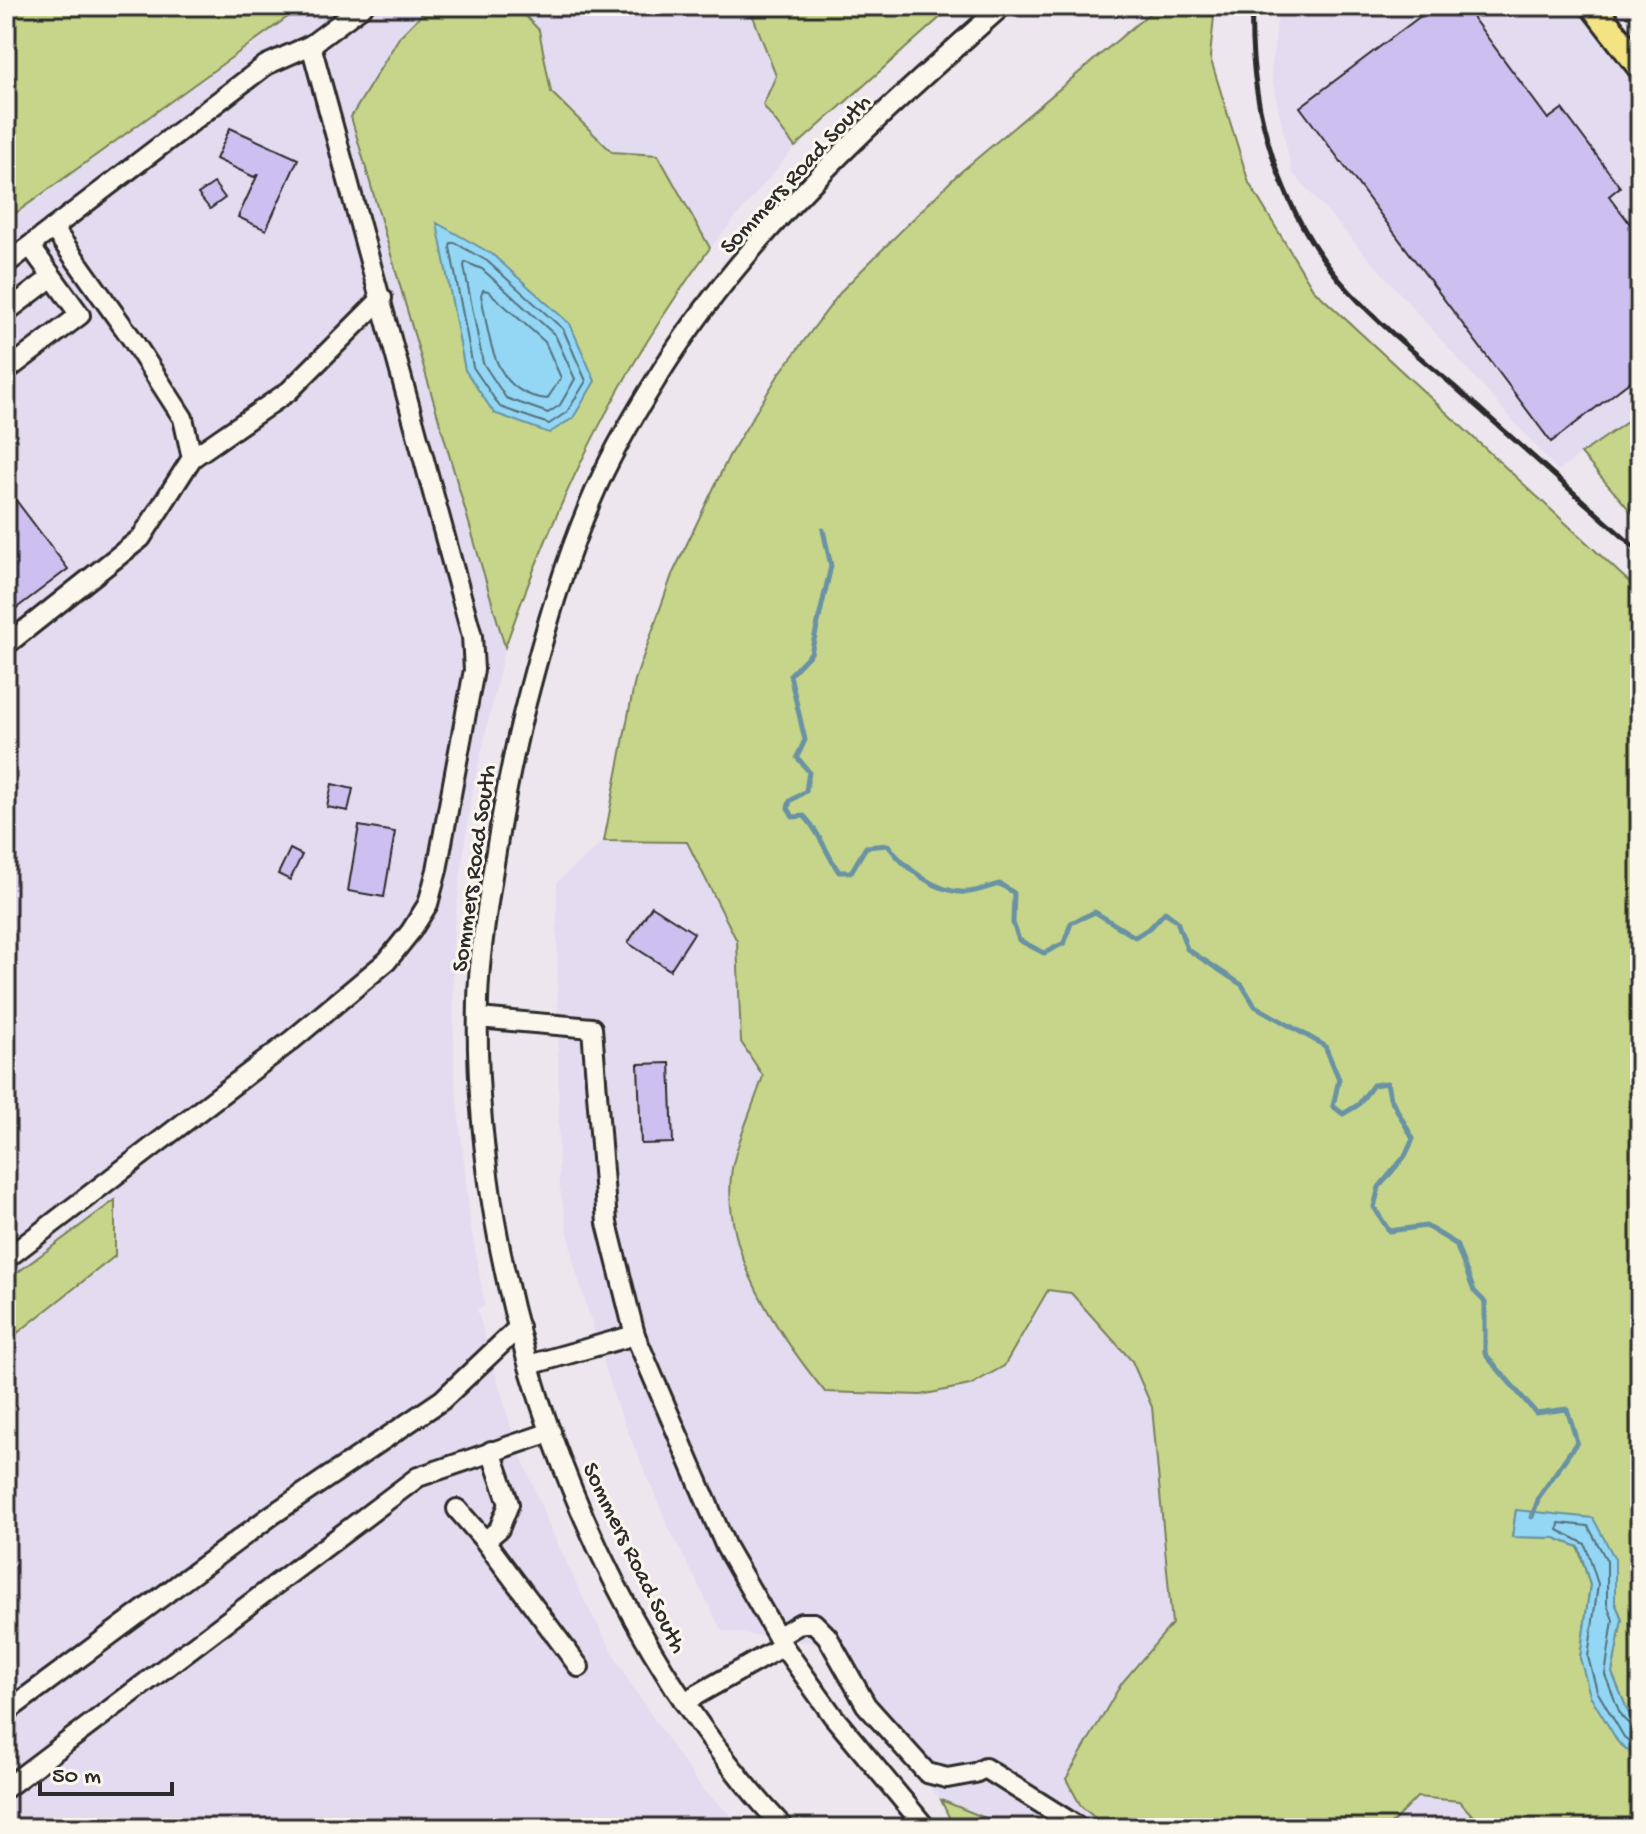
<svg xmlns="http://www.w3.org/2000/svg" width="1646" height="1834" font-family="'Gochi Hand',sans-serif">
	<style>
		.built { fill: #e3dbef }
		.green { fill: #c6d589; stroke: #78805a; stroke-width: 2 }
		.water { fill: #93d7f5; stroke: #6992a4; stroke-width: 2 }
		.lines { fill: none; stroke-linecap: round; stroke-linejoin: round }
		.shore { stroke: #55707c; stroke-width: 2 }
		.stream { stroke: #6992a4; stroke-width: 5 }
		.building { fill: #cdc0f1; stroke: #2b2b2b; stroke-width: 2 }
		.minor-casing { stroke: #2b2b2b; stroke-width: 24 }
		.major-casing { stroke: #2b2b2b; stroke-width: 30 }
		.minor { stroke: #fbf7ec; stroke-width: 18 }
		.major { stroke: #f4e382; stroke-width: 24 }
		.rail { stroke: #2b2b2b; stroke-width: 5 }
		.labels { text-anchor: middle; stroke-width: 6; stroke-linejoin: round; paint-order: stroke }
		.street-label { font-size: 24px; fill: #2b2b2b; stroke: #fbf7ec }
	</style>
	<rect width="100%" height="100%" fill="#ede6ee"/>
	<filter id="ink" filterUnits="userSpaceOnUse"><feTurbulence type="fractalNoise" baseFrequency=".0125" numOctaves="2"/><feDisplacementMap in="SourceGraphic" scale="16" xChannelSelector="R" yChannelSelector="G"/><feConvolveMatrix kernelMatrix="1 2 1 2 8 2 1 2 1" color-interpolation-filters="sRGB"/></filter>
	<g filter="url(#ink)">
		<g class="built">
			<path d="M303 6H430L400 36 351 117 505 647 470 802 453 936 454 1072 471 1228 485 1306 477 1309 514 1438 547 1521 585 1602 628 1680 678 1755 703 1790 745 1828H6V1342L115 1256 114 1201 6 1281V220Z"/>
			<path d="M516 6H752V11L777 76 763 105 795 147 710 248 658 155 612 153 551 92 539 30Z"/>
			<path d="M1279 6H1580L1640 83V413L1558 471 1292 172 1271 73Z"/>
			<path d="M604 841 687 842 737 942 741 1041 763 1076 731 1173 730 1214 746 1265 788 1346 825 1391 1004 1366 1048 1290 1071 1293 1132 1361 1152 1407 1172 1624 1121 1684 1081 1806 1107 1828H1010L941 1800 858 1709 817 1643 722 1631 668 1526 616 1403 574 1264 559 1183 557 882Z"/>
			<path d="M1417 1797 1459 1801 1484 1828H1387Z"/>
		</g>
		<g class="green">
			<path d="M6 6H303L6 220Z"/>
			<path d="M430 6H516L539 30 551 92 612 152 658 155 710 248C617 375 557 499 505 647L351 117 400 36Z"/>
			<path d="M752 6H953L795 147 763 105 776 76 751 11Z"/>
			<path d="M1158 6H1215L1210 57 1249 183 1313 289 1640 592V1723L1628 1712 1612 1673 1622 1619 1615 1603V1559L1516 1510 1512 1537 1555 1538 1578 1547 1590 1585 1580 1658 1618 1742 1640 1760V1828H1484L1459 1801 1417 1797 1387 1828H1107L1081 1806 1066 1779 1121 1684 1172 1624 1152 1407 1132 1361 1071 1293 1048 1290 1004 1366 970 1385 921 1395 825 1392C778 1334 723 1254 731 1176 733 1151 755 1102 763 1076L741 1042 737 941 687 842 604 841 635 680 672 575 729 456 779 374 843 289 956 176Z"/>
			<path d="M1640 413V522L1581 454Z"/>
			<path d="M115 1200V1256L6 1342V1281Z"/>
			<path d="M941 1800 1010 1828H954Z"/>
		</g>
		<g class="water">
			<path d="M437 223 492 254 570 324 595 381 573 418 549 433 494 413 465 370Z"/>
			<path d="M1516 1510 1593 1518 1615 1559V1603L1622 1619 1612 1673 1628 1712 1640 1723V1760L1618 1742 1590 1695 1580 1658 1590 1585 1579 1547 1555 1538 1512 1537Z"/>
		</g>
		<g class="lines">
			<g class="shore">
				<path d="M451 243H455L487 261 563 329 586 381 567 412 549 424 500 407 473 367 450 247Z"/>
				<path d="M465 262 482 269 555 335 575 379 560 405 548 413 506 398 483 363 464 266Z"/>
				<path d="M483 290 488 291 545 342 561 378 547 399C492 394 490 338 481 295Z"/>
				<path d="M1640 1729 1632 1727 1621 1716 1605 1675 1613 1620 1607 1604V1561L1588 1526 1559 1523 1558 1530 1585 1544 1598 1584 1588 1657 1597 1691 1624 1737 1640 1750"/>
			</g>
			<path class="stream" d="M823 530 831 566 811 653 790 675 805 740 797 757 809 772 806 791 790 801 788 808 793 817 804 816C818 829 827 855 839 872H851L866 847 888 845C904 868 939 895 969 892 979 891 990 886 1000 884L1014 893 1013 923 1019 940 1044 953 1064 943 1071 923 1095 912 1135 937 1151 927 1165 912 1177 921 1187 949 1242 985 1255 1006 1325 1046 1339 1079 1333 1106 1343 1114 1358 1105 1373 1085 1387 1083 1390 1097 1413 1139 1405 1156 1379 1187 1374 1207 1389 1231 1426 1226 1456 1244 1474 1291 1485 1302V1354L1536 1413 1567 1409 1577 1442 1539 1497 1532 1517"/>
		</g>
		<g class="building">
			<path d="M1434 6H1464L1548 119 1562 109 1620 187 1609 196 1640 237V374L1551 442 1300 107Z"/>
			<path d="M230 128 298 159 266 230 238 217 258 174 254 177 216 159Z"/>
			<path d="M214 183 225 198 210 209 198 194Z"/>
			<path d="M6 487 68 569 6 616Z"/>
			<path d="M332 784 353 789 348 811 327 807Z"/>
			<path d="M359 826 395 832 384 897 348 891Z"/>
			<path d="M290 849 302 855 290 880 278 874Z"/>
			<path d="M652 906 694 933 670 970 628 943Z"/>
			<path d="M670 1063 673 1143 641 1144 638 1064Z"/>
		</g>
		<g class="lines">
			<defs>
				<g id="minor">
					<path d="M6 264 266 65 311 45 363 6"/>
					<path d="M6 312 52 277"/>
					<path d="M6 371 80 315 30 246"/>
					<path d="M192 458 289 391 382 298"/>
					<path d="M6 645 141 538 192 458 183 418 132 339 53 228"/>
					<path d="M478 1018 592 1028 607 1223 635 1335 726 1547 783 1646"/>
					<path d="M6 1259 292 1040 387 961 411 931 428 904 437 870 474 670 472 636 311 45"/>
					<path d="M529 1365 635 1335"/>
					<path d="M491 1451 509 1504 499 1529 485 1541 579 1667"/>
					<path d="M457 1509 485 1541"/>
					<path d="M778 1637 801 1623H814L827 1636 866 1705 927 1773 947 1778 975 1773 985 1768 1080 1828"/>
					<path d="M684 1702 783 1646 833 1716 926 1828"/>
					<path d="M6 1712 272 1515 442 1400 519 1327"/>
					<path d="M6 1788 418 1477 551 1432"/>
					<path d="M784 1828C586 1617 471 1288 478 1000 479 959 486 917 492 876 501 818 511 761 526 703 544 634 564 562 593 496 610 455 634 415 657 378 747 232 875 119 1002 6"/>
				</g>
				<path id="major" d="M1593 6 1640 67"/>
			</defs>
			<use href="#minor" class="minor-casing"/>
			<use href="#major" class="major-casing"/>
			<use href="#minor" class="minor"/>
			<use href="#major" class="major"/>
			<path class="rail" d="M1252 6C1248 108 1280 216 1350 292 1384 329 1425 361 1463 394 1522 446 1581 499 1640 552"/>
		</g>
	</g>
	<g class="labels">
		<g class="street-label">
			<text transform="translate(794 173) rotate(-47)" y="8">Sommers Road South</text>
			<text transform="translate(472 868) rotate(-82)" y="8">Sommers Road South</text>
			<text transform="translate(636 1557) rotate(64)" y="8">Sommers Road South</text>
		</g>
	</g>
	<rect width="1646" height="1834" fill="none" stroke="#fbf7ec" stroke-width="32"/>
	<rect x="16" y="16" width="1614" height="1802" fill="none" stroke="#2b2b2b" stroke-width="3" filter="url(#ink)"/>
	<path d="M40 1782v12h132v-12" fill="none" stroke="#2b2b2b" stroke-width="4"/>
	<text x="52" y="1782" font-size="24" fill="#2b2b2b" stroke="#fbf7ec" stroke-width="6" paint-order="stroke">50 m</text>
</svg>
